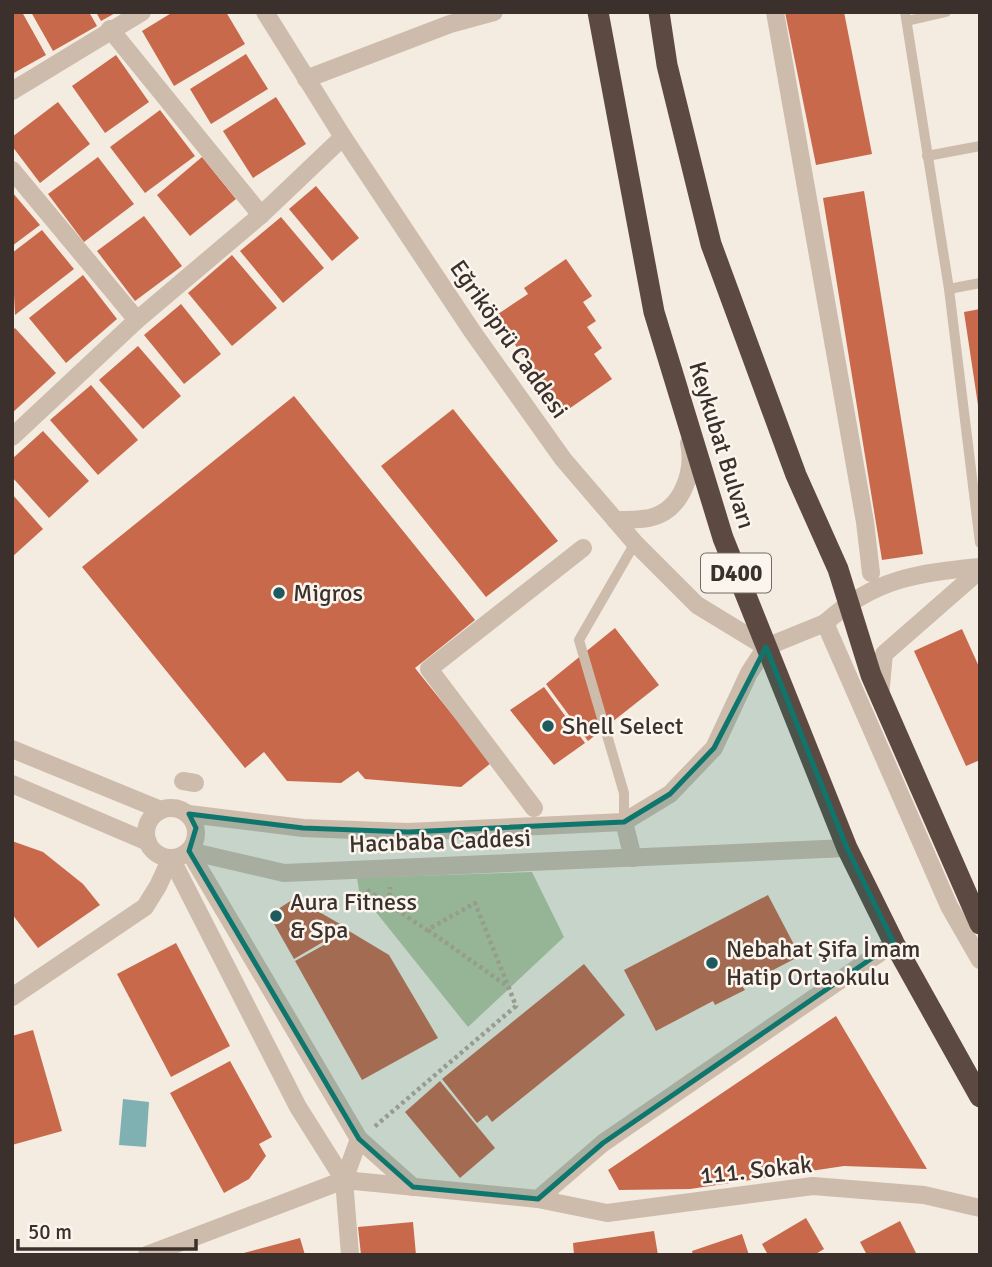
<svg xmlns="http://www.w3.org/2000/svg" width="992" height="1267" font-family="Signika,sans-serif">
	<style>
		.green { fill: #b8c4a0 }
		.water { fill: #7fb0b2 }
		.building { fill: #c8694b }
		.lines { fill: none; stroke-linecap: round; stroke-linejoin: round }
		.path { stroke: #b9a596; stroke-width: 4.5; stroke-dasharray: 3.5 3.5; stroke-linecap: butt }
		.lane { stroke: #cdbbac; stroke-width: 10 }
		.street { stroke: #cdbbac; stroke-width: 18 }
		.highway { stroke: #5c4a42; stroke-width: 21 }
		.marked { fill: #0f766e; fill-opacity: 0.2; stroke: #0f766e; stroke-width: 5; stroke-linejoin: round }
		.poi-dot { fill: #1f5a5e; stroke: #fbf5ee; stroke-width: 2.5 }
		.labels { text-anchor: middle; stroke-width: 5; stroke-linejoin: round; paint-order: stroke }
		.shield { fill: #fbf5ee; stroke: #756b66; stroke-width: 2 }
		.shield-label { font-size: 23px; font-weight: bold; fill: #3b302b }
		.street-label { font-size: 24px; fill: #3b302b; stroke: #fbf5ee }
		.poi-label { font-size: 24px; fill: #3b302b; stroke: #fbf5ee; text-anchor: start }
	</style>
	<rect width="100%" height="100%" fill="#f4ebe1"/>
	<path class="green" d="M532 872 564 937 468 1027 359 891 357 878Z"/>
	<path class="water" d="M123 1099 149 1102 146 1147 119 1145Z"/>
	<g class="building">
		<path d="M12 12H22L46 55 12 74Z"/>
		<path d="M31 12H89L97 26 53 51Z"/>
		<path d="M96 12H117L101 21Z"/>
		<path d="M173 12H226L245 44 174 86 142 31Z"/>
		<path d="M785 12H844L872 154 816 165Z"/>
		<path d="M246 54 268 89 211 124 190 89Z"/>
		<path d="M116 55 149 102 105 133 72 86Z"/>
		<path d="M276 97 306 144 253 178 223 131Z"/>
		<path d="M58 102 90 144 40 183 12 146V137Z"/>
		<path d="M160 110 195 156 145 193 110 147Z"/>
		<path d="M98 157 134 204 84 242 48 194Z"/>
		<path d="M202 157 236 199 190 236 157 195Z"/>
		<path d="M316 186 359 238 332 261 289 209Z"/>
		<path d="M864 191 923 554 882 560 823 198Z"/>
		<path d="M12 192 40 225 12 246Z"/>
		<path d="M144 216 182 266 135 301 97 251Z"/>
		<path d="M281 217 324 268 283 303 240 251Z"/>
		<path d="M42 230 74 269 15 315 12 253Z"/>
		<path d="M232 255 277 308 232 346 188 293Z"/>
		<path d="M566 259 592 296 583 302 596 321 587 327 602 348 594 354 612 379 563 413 495 316 528 294 524 288Z"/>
		<path d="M83 275 117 319 66 363 29 318Z"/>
		<path d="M181 304 221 354 184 384 144 335Z"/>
		<path d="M980 309V405H978L964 312Z"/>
		<path d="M15 328 56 373 12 413V331Z"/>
		<path d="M138 346 181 396 143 429 99 380Z"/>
		<path d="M91 385 138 440 98 475 50 420Z"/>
		<path d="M294 396 475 620 415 668 491 763 461 787 365 779 358 771 341 783 287 781 264 752 245 768 82 567Z"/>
		<path d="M453 409 558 541 486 597 381 466Z"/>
		<path d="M43 431 89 481 49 518 12 477V459Z"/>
		<path d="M12 494 43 529 12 557Z"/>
		<path d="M615 628 659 685 588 741 546 684Z"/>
		<path d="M962 629 980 669V760L966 766 914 651Z"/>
		<path d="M544 687 585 743 554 765 510 710Z"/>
		<path d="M12 841 43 852 83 884 100 905 38 948 12 914Z"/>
		<path d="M768 895 800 956 742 986 745 990 715 1005 713 1001 656 1031 624 970Z"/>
		<path d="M295 898 347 928 294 959 269 915Z"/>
		<path d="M349 931 389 955 438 1038 362 1080 295 961Z"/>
		<path d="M176 943 230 1046 171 1077 117 974Z"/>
		<path d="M584 964 625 1015 492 1122 487 1115 477 1123 442 1079Z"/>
		<path d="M836 1016 927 1169 844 1166 690 1189 619 1190 608 1170Z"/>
		<path d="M33 1030 62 1131 12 1145V1036Z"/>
		<path d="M230 1061 272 1137 259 1144 266 1156 249 1179 224 1193 170 1093Z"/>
		<path d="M440 1081 495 1148 460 1178 405 1112Z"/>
		<path d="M806 1218 824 1249 814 1255H768L762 1244Z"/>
		<path d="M900 1221 917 1255H867L860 1242Z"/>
		<path d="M413 1222 416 1255H361L358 1227Z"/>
		<path d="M654 1231 658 1255H574L573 1243Z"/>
		<path d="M742 1234 749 1255H693L692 1251Z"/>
		<path d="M300 1238 305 1255H240V1254Z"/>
	</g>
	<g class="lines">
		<g class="path">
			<path d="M367 890 427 930 475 903 516 1006 373 1128"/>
			<path d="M389 903 390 887"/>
			<path d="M428 930 507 986"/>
		</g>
		<g class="lane">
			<path d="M905 12 949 289 980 543"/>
			<path d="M907 21 946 12"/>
			<path d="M927 156 980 146"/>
			<path d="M949 289 980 283"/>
			<path d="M624 822V793L579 640 635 543"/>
		</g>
		<g class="street">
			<path d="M265 12 343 137 472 331 563 459 635 543 697 605 766 647"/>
			<path d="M775 12 865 522 871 573"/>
			<path d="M110 29 261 215"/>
			<path d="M306 79 450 24 494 12"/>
			<path d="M12 91 142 12"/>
			<path d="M12 170 137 320"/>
			<path d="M12 437 137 320 261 215 343 137"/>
			<path d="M615 520C626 520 638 520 649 518 682 511 695 472 689 443"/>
			<path d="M825 623C874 579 916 573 980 567"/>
			<path d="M880 696 884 654 980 570"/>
			<path d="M12 749 161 810"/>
			<path d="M183 781 195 783"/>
			<path d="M12 784 148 842"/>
			<circle cx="171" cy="833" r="25"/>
			<path d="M534 808 429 669 583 548"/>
			<path d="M189 814 303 828 408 832 624 822 670 794 714 748 749 673 766 647 825 623 949 906 980 960"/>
			<path d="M624 822 633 858"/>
			<path d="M189 851 284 873 847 848"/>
			<path d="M189 851 359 1139 413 1187"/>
			<path d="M171 858 298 1107 344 1180"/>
			<path d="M12 997 145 907 158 886 171 858"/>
			<path d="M538 1199 603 1143 894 943"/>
			<path d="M147 1255 344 1180 538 1199 607 1213 813 1186 924 1195 980 1208"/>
			<path d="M350 1255 344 1180 359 1139"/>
		</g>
		<g class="highway">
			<path d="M598 12 654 312 723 538 847 848 894 943 980 1097"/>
			<path d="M659 12 667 65 711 244 796 475 838 569 871 675 980 924"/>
		</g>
	</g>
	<path class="marked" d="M766 647 847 848 894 943 603 1143 538 1199 413 1187 359 1139 189 851 196 828 189 814 303 828 408 832 624 822 670 794 714 748Z"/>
	<g class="poi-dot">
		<circle cx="279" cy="593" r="7"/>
		<circle cx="548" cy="726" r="7"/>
		<circle cx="276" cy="916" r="7"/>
		<circle cx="712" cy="963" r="7"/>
	</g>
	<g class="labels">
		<rect class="shield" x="701" y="553.5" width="70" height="39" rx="5"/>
		<g class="shield-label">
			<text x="736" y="581">D400</text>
		</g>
		<g class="street-label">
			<text transform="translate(509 339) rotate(55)" y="8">Eğriköprü Caddesi</text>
			<text transform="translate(722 445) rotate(73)" y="8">Keykubat Bulvarı</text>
			<text transform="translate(440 841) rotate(-2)" y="8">Hacıbaba Caddesi</text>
			<text transform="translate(756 1170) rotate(-6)" y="8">111. Sokak</text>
		</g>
		<g class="poi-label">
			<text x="293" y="601">Migros</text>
			<text x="562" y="734">Shell Select</text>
			<text x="290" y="910">Aura Fitness<tspan x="290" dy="28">&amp; Spa</tspan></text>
			<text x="726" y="957">Nebahat Şifa İmam<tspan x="726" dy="28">Hatip Ortaokulu</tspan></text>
		</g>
	</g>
	<rect width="992" height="1267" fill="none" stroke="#3b302b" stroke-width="28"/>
	<path d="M18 1239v10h178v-10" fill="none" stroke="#3b302b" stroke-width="3.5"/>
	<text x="28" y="1239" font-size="21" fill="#3b302b" stroke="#fbf5ee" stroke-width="5" paint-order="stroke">50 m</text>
</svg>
